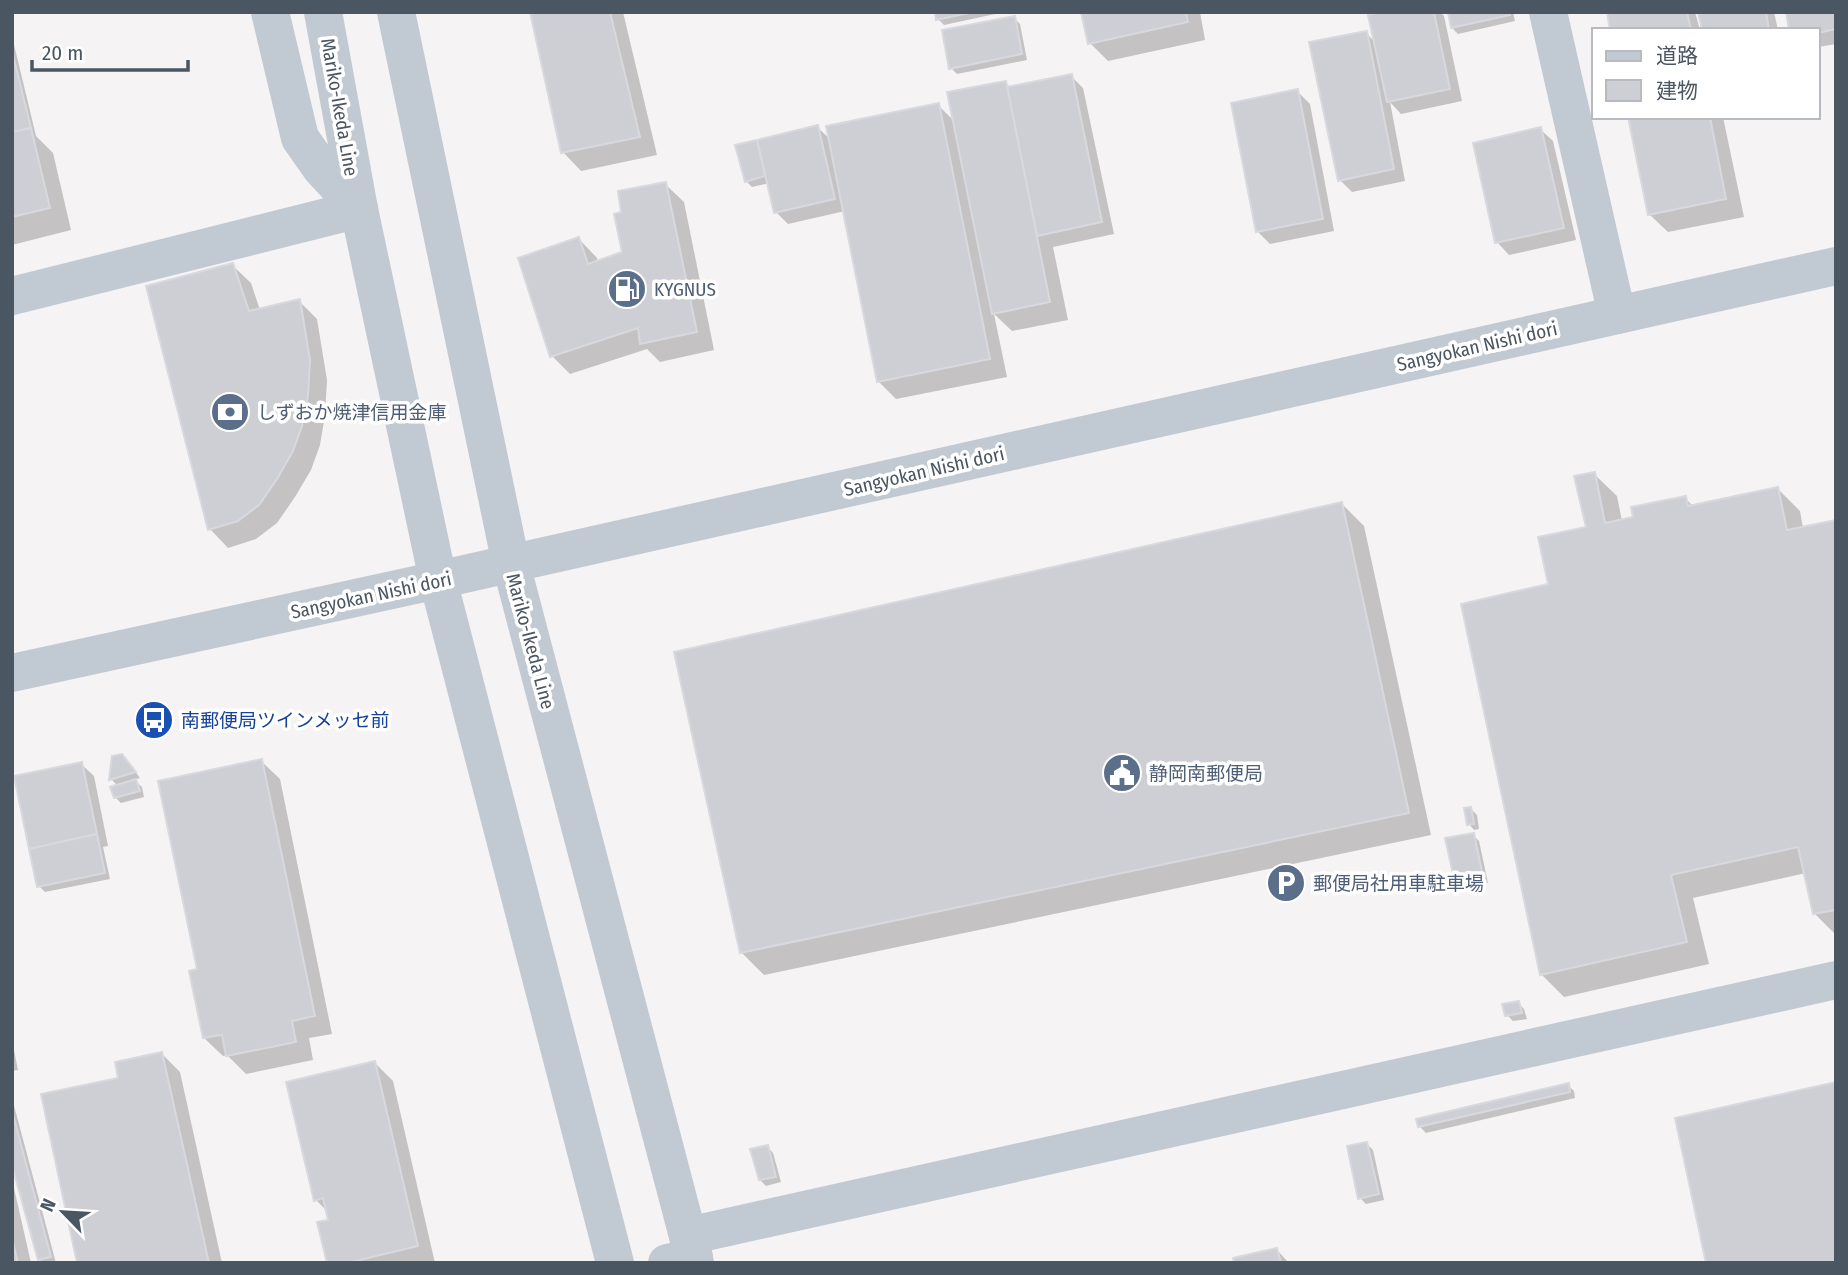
<svg xmlns="http://www.w3.org/2000/svg" width="1848" height="1275" font-family="'Fira Sans Condensed','Noto Sans JP',sans-serif">
	<style>
		.shadow { fill: #0003 }
		.building { fill: #cdcfd5; stroke: #d7d9de; stroke-width: 2 }
		.lines { fill: none; stroke-linecap: round; stroke-linejoin: round }
		.minor { stroke: #c1cad2; stroke-width: 38 }
		.tertiary { stroke: #c1cad2; stroke-width: 38 }
		.labels { text-anchor: middle; stroke-width: 7; stroke-linejoin: round; paint-order: stroke }
		.street-label { font-size: 19px; fill: #4a5661; stroke: #fff }
		.service-label { font-size: 19px; fill: #4e5e75; stroke: #fff; text-anchor: start }
		.transit-label { font-size: 19px; fill: #164399; stroke: #fff; text-anchor: start }
	</style>
	<rect width="100%" height="100%" fill="#f5f3f3"/>
	<g class="shadow">
		<path d="M532 12H623L657 155 581 171 563 152Z"/>
		<path d="M936 12H1000V13L944 25 938 19Z"/>
		<path d="M1083 12H1200L1205 40 1108 61 1090 43Z"/>
		<path d="M1389 12H1440L1444 16 1462 101 1401 114 1390 102 1405 181 1352 192 1340 180 1366 33 1376 43Z"/>
		<path d="M1449 12H1513L1515 21 1458 34 1452 28Z"/>
		<path d="M1609 12H1695L1700 30H1612Z"/>
		<path d="M1700 12H1774L1778 30H1703Z"/>
		<path d="M1836 12V44L1818 47V30Z"/>
		<path d="M1014 18 1020 24 1027 60 957 74 951 68Z"/>
		<path d="M12 36 36 136 53 153 71 230 12 245Z"/>
		<path d="M1071 76 1083 88 1114 234 1053 247 1068 320 1012 331 994 314 1007 377 896 399 878 381 845 211 788 224 776 212 769 183 752 187 746 181 738 146 817 127 831 140 938 105 955 122 1005 82 1011 88Z"/>
		<path d="M1297 91 1310 104 1334 231 1270 244 1258 232Z"/>
		<path d="M1630 117H1723L1744 217 1668 232 1649 214Z"/>
		<path d="M1540 129 1553 141 1576 240 1509 255 1497 242Z"/>
		<path d="M665 184 684 202 714 350 660 362 647 349 570 374 552 356 579 239 597 258 598 262 624 254Z"/>
		<path d="M232 265 251 283 260 310 299 301 317 319 327 380 325 415 320 445 311 470 295 497 277 523 256 539 228 548 210 529Z"/>
		<path d="M1594 474 1617 496 1622 521 1685 498 1693 506 1777 488 1800 511 1803 528 1836 521V935L1814 913 1806 873 1693 898 1709 964 1564 997 1541 974 1550 586 1588 528Z"/>
		<path d="M1342 504 1364 526 1431 835 764 975 741 952Z"/>
		<path d="M261 761 280 779 332 1034 309 1038 313 1060 246 1074 227 1055 223 1056 204 1038 199 971Z"/>
		<path d="M128 762 140 778 134 780 142 787 144 797 121 803 115 797 118 786 111 779Z"/>
		<path d="M81 764 94 776 108 846 103 847 110 879 45 892 39 886Z"/>
		<path d="M1471 809 1477 815 1479 829 1474 830 1469 824Z"/>
		<path d="M1473 835 1479 841 1488 883 1463 888 1457 882Z"/>
		<path d="M1518 1003 1524 1009 1527 1019 1513 1021 1507 1015Z"/>
		<path d="M12 1040 18 1070 12 1071Z"/>
		<path d="M162 1054 180 1072 222 1263H79L120 1079Z"/>
		<path d="M375 1063 393 1081 435 1263H329L330 1222 328 1212 316 1200Z"/>
		<path d="M1568 1085 1574 1091 1575 1098 1426 1133 1420 1127Z"/>
		<path d="M12 1098 56 1263H43L39 1259 12 1158Z"/>
		<path d="M1367 1144 1373 1150 1384 1200 1366 1204 1360 1198Z"/>
		<path d="M767 1147 773 1153 781 1182 766 1186 760 1180Z"/>
		<path d="M12 1179 31 1263H12Z"/>
		<path d="M1277 1250 1289 1263H1236Z"/>
	</g>
	<g class="building">
		<path d="M530 12H610L640 137 561 153Z"/>
		<path d="M935 12H973L936 20Z"/>
		<path d="M1081 12H1186L1188 22 1088 44Z"/>
		<path d="M1380 12H1434L1450 89 1387 102 1368 15Z"/>
		<path d="M1448 12H1509L1510 15 1451 28Z"/>
		<path d="M1607 12H1687L1691 30H1610Z"/>
		<path d="M1698 12H1766L1769 30H1702Z"/>
		<path d="M1786 12H1836V29L1818 33V30H1789Z"/>
		<path d="M1015 16 1022 54 949 69 942 30Z"/>
		<path d="M1367 31 1394 169 1338 181 1309 42Z"/>
		<path d="M12 51 31 128 12 132Z"/>
		<path d="M1072 74 1102 222 1037 236 1007 87Z"/>
		<path d="M1006 81 1050 302 992 314 947 92Z"/>
		<path d="M1298 89 1323 219 1256 232 1231 103Z"/>
		<path d="M939 103 990 359 877 382 826 126Z"/>
		<path d="M1628 117H1710L1726 199 1648 215Z"/>
		<path d="M818 125 835 199 774 213 757 140Z"/>
		<path d="M1541 127 1564 228 1495 243 1473 143Z"/>
		<path d="M31 128 50 208 12 217V132Z"/>
		<path d="M757 140 765 176 745 182 735 145Z"/>
		<path d="M666 182 697 332 640 344 638 328 550 357 518 258 579 237 588 264 622 252 614 214 621 212 618 191Z"/>
		<path d="M233 263 249 311 300 299 310 360 308 396 302 426 293 451 277 479 259 505 238 521 208 530 146 286Z"/>
		<path d="M1595 472 1605 523 1633 517 1631 507 1686 496 1688 506 1778 487 1787 530 1836 520V910L1813 914 1798 847 1671 875 1687 942 1540 975 1461 604 1548 584 1538 537 1586 527 1574 476Z"/>
		<path d="M1342 502 1409 813 740 953 674 652Z"/>
		<path d="M122 754 136 772 109 780 112 756Z"/>
		<path d="M262 759 315 1016 292 1021 296 1042 226 1056 222 1035 203 1038 189 971 197 969 158 781Z"/>
		<path d="M82 762 97 834 29 849 14 776Z"/>
		<path d="M136 779 140 791 114 798 110 787Z"/>
		<path d="M1471 807 1474 824 1467 825 1464 808Z"/>
		<path d="M1474 833 1483 877 1455 883 1445 838Z"/>
		<path d="M97 834 105 873 37 887 29 849Z"/>
		<path d="M1519 1001 1522 1013 1505 1016 1502 1004Z"/>
		<path d="M162 1052 209 1263H77L41 1094 118 1078 115 1062Z"/>
		<path d="M375 1061 418 1246 347 1263H327L317 1222 328 1220 323 1198 314 1201 286 1082Z"/>
		<path d="M1836 1082V1263H1706L1675 1118Z"/>
		<path d="M1569 1083 1570 1092 1418 1127 1416 1119Z"/>
		<path d="M12 1111 51 1257 38 1260 12 1165Z"/>
		<path d="M1367 1142 1379 1194 1358 1199 1347 1146Z"/>
		<path d="M768 1145 776 1177 759 1180 750 1149Z"/>
		<path d="M12 1238 18 1263H12Z"/>
		<path d="M1277 1248 1281 1263H1234L1233 1258Z"/>
	</g>
	<g class="lines">
		<g class="minor">
			<path d="M1548 12 1617 315"/>
			<path d="M12 296 359 209 321 168 300 138 270 12"/>
			<path d="M688 1236 1836 980"/>
			<path d="M667 1263 694 1257"/>
		</g>
		<g class="tertiary">
			<path d="M323 12 359 209 438 580 615 1263"/>
			<path d="M396 12 511 564 695 1263"/>
			<path d="M12 673 438 580 1836 266"/>
		</g>
	</g>
	<defs>
		<symbol id="fuel-disc" viewBox="-11 -11 22 22"><circle r="9.5" fill="#5c6f8a" stroke="#fff"/><path d="M-5.5-6h7V0h2V4h1.3V-2.5L3-4.5l.8-.8L6-3V5H2.5V1h-1V6h-7ZM-4.2-4.7v3.2H.2V-4.7Z" fill="#fff"/></symbol>
		<symbol id="bank-disc" viewBox="-11 -11 22 22"><circle r="9.5" fill="#5c6f8a" stroke="#fff"/><path d="M-6-4H6V4H-6ZM0-2.3a2.3 2.3 0 1 0 0 4.6a2.3 2.3 0 1 0 0-4.6Z" fill="#fff"/></symbol>
		<symbol id="bus-disc" viewBox="-11 -11 22 22"><circle r="9.5" fill="#1a4fb4" stroke="#fff"/><path d="M-5-6H5V4H4V6H2V4H-2V6H-4V4H-5ZM-3.5-4V0h7V-4ZM-3.5 1.2v1.5H-2V1.2ZM2 1.2v1.5H3.5V1.2Z" fill="#fff"/></symbol>
		<symbol id="civic-disc" viewBox="-11 -11 22 22"><circle r="9.5" fill="#5c6f8a" stroke="#fff"/><path d="M-.6-6.5H3V-4.5H.6V-3L4-1V1h2V6H-6V1h2V-1L-.6-3ZM-1.2 2.5V6h2.4V2.5Z" fill="#fff"/></symbol>
		<symbol id="parking-disc" viewBox="-11 -11 22 22"><circle r="9.5" fill="#5c6f8a" stroke="#fff"/><path d="M-3.5-5.5H1a3.5 3.5 0 0 1 0 7H-1V5.5H-3.5ZM-1-3.4V-.6H.8a1.4 1.4 0 0 0 0-2.8Z" fill="#fff"/></symbol>
	</defs>
	<g fill-rule="evenodd">
		<use href="#fuel-disc" x="605" y="267" width="44" height="44"/>
		<use href="#bank-disc" x="208" y="390" width="44" height="44"/>
		<use href="#bus-disc" x="132" y="698" width="44" height="44"/>
		<use href="#civic-disc" x="1100" y="751" width="44" height="44"/>
		<use href="#parking-disc" x="1264" y="861" width="44" height="44"/>
	</g>
	<g class="labels">
		<g class="street-label">
			<text transform="translate(340 107) rotate(80)" y="7">Mariko-Ikeda Line</text>
			<text transform="translate(1477 346) rotate(-13)" y="7">Sangyokan Nishi dori</text>
			<text transform="translate(924 471) rotate(-13)" y="7">Sangyokan Nishi dori</text>
			<text transform="translate(371 595) rotate(-12)" y="7">Sangyokan Nishi dori</text>
			<text transform="translate(531 641) rotate(75)" y="7">Mariko-Ikeda Line</text>
		</g>
		<g class="service-label">
			<text x="654" y="296">KYGNUS</text>
			<text x="257" y="419">しずおか焼津信用金庫</text>
			<text x="1149" y="780">静岡南郵便局</text>
			<text x="1313" y="890">郵便局社用車駐車場</text>
		</g>
		<g class="transit-label">
			<text x="181" y="727">南郵便局ツインメッセ前</text>
		</g>
	</g>
	<rect width="1848" height="1275" fill="none" stroke="#4a5661" stroke-width="28"/>
	<rect x="1592" y="28" width="228" height="91" fill="#ffffff" stroke="#b7bbc0" stroke-width="2"/>
	<rect x="1606" y="51" width="35" height="10" fill="#c1cad2" stroke="#b7bbc0" stroke-width="2"/>
	<text x="1656" y="63" font-size="21" fill="#4a5661">道路</text>
	<rect x="1606" y="80" width="35" height="21" fill="#cdcfd5" stroke="#b7bbc0" stroke-width="2"/>
	<text x="1656" y="98" font-size="21" fill="#4a5661">建物</text>
	<g transform="translate(63 1212) rotate(295)" stroke="#ffffff" stroke-width="5" paint-order="stroke">
	<path d="M0-5L12 26L0 18L-12 26Z" fill="#4a5661"/>
	<text y="-10" font-size="19" font-weight="bold" text-anchor="middle" fill="#4a5661">N</text>
	</g>
	<path d="M32 60v10h156v-10" fill="none" stroke="#4a5661" stroke-width="3.5"/>
	<text x="42" y="60" font-size="21" fill="#4a5661" stroke="#ffffff" stroke-width="5" paint-order="stroke">20 m</text>
</svg>
